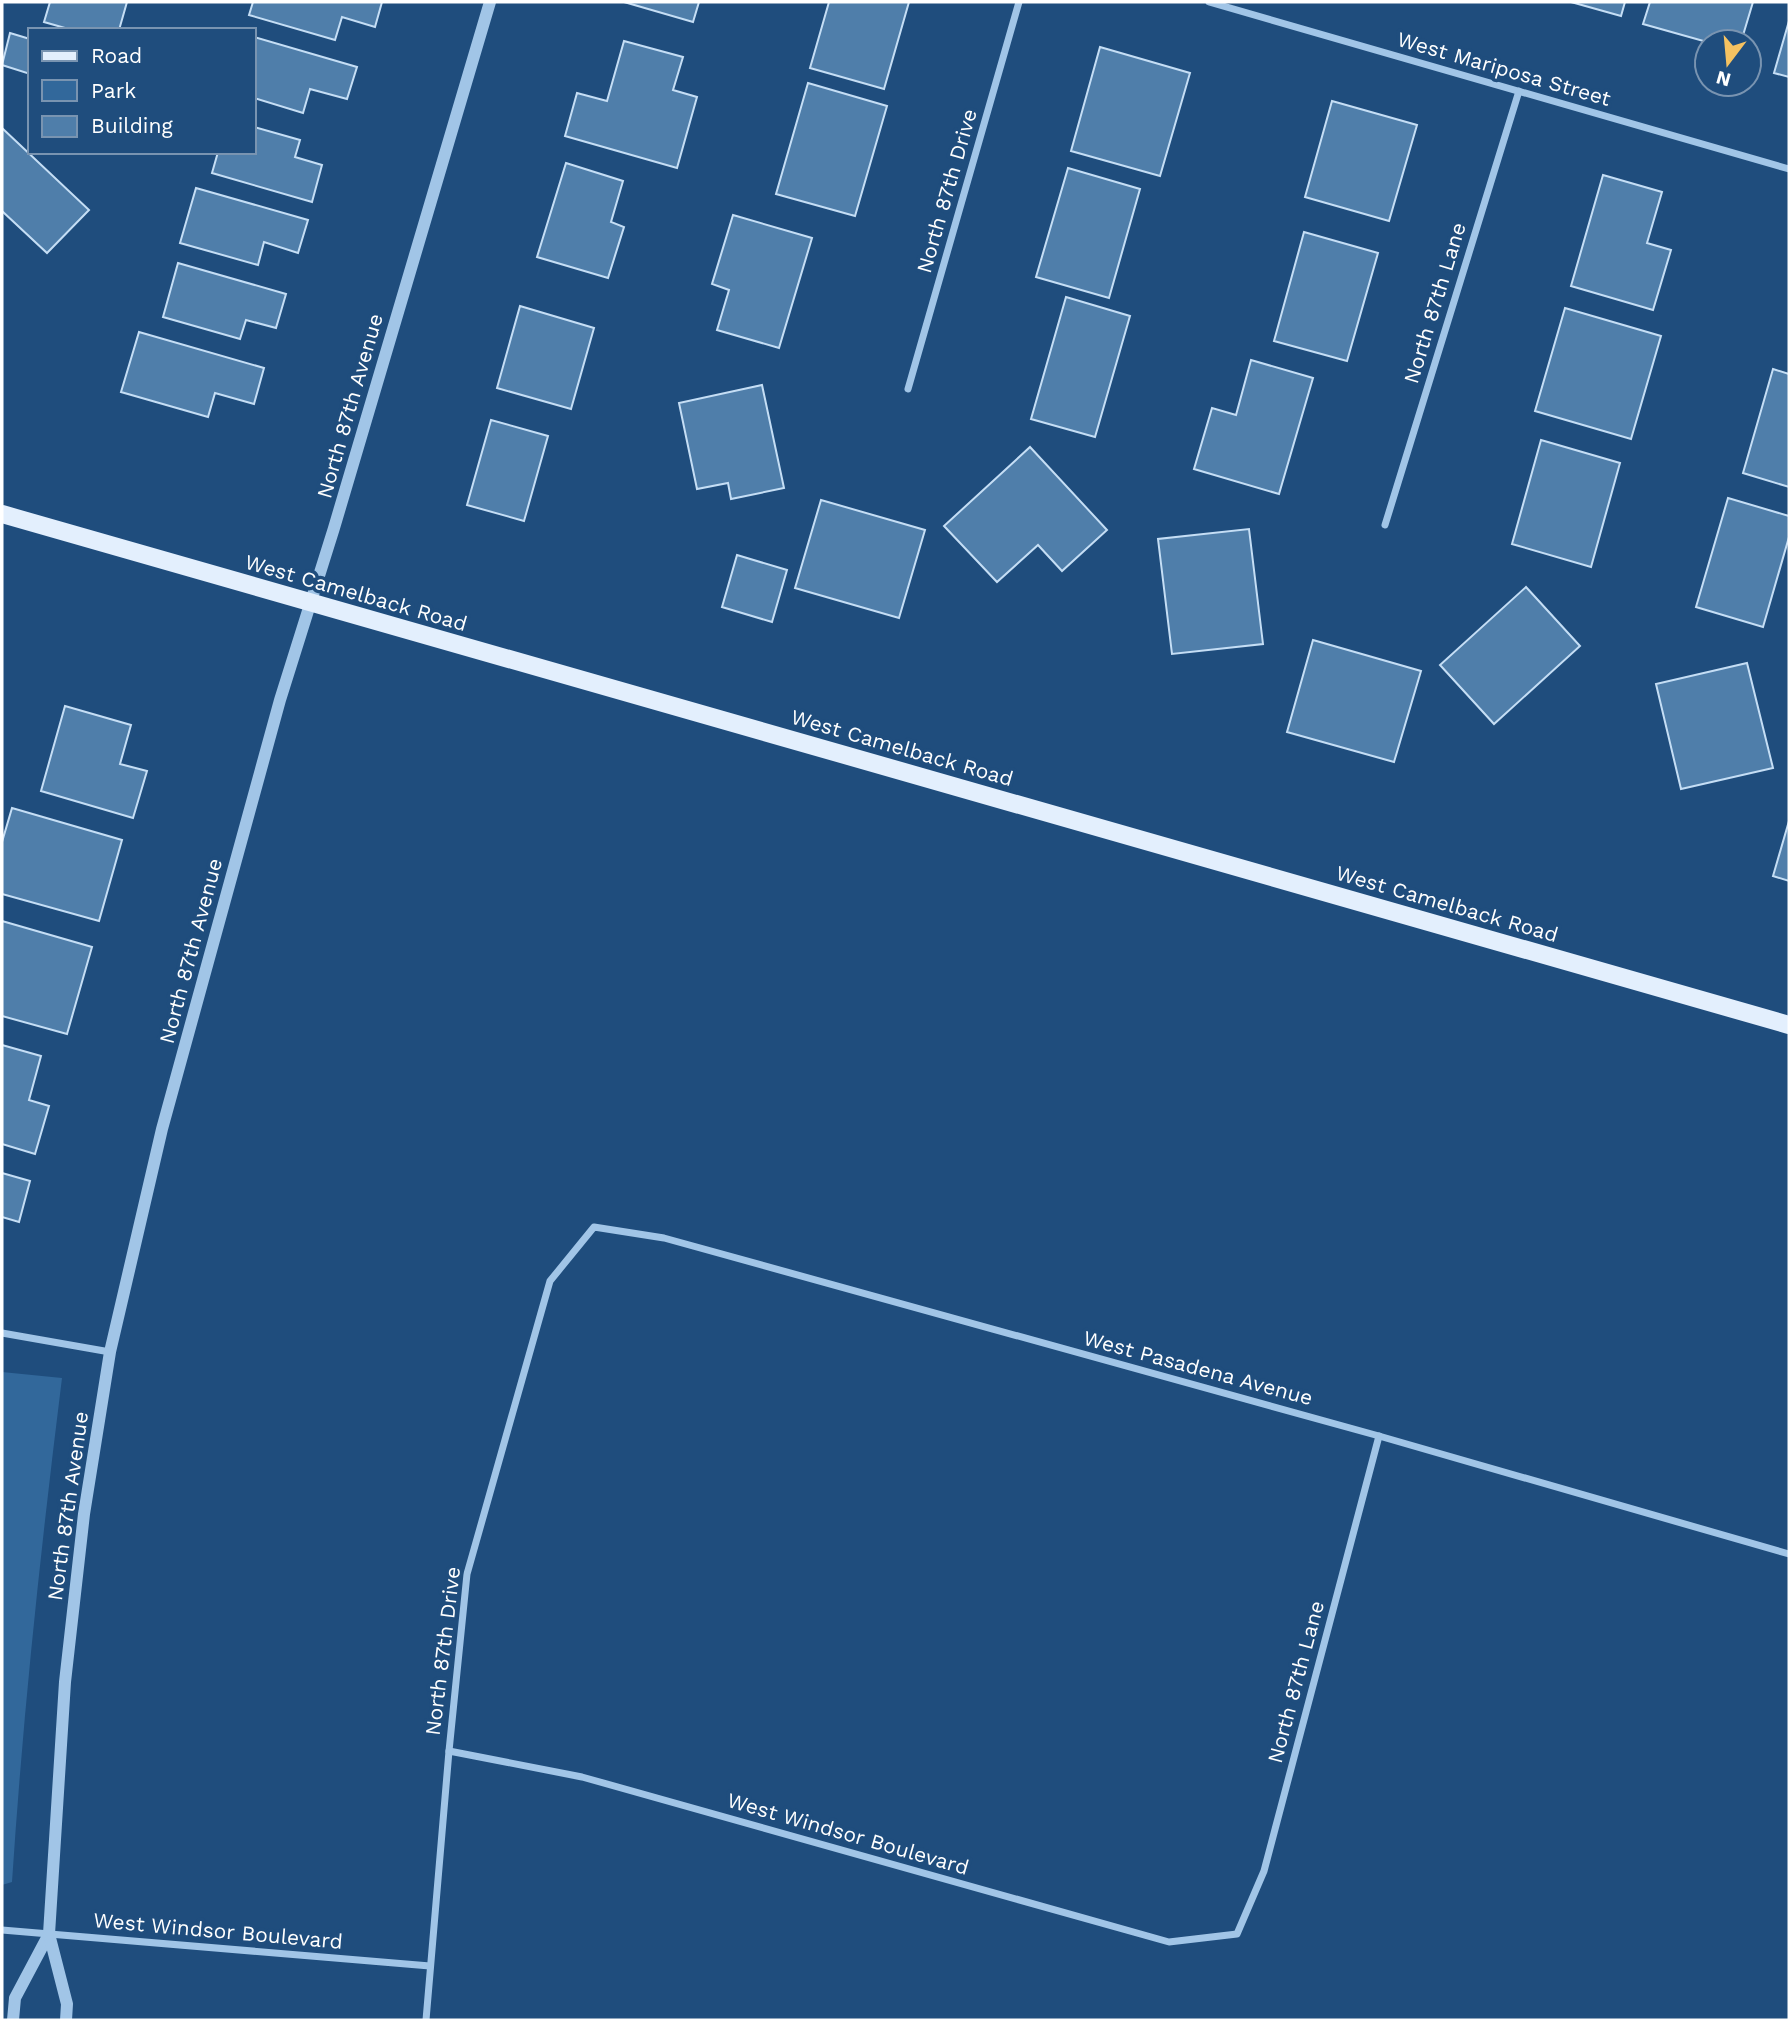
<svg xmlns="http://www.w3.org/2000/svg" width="1791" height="2022" font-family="'Work Sans',sans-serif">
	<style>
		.green { fill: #32689b }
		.building { fill: #4f7eaa; stroke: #c5def5; stroke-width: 2 }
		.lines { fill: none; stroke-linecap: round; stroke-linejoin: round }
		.minor { stroke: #a1c5e7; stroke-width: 7 }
		.tertiary { stroke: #a1c5e7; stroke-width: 12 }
		.primary { stroke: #e3effd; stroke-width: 18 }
		.labels { text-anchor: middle; stroke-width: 7; stroke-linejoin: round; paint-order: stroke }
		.street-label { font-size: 21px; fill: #fff; stroke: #1f4d7d }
	</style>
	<rect width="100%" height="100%" fill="#1f4d7d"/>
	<path class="green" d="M2 1372 62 1378C41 1546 23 1714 12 1882L2 1885Z"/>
	<g class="building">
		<path d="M50 2H127L119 30H72L44 22Z"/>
		<path d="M253 2H382L375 27 342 17 335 40 249 15Z"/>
		<path d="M624 2H699L693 22Z"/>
		<path d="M829 2H909L884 89 810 68Z"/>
		<path d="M1571 2H1625L1621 16Z"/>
		<path d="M1650 2H1753L1741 42H1707L1643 24Z"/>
		<path d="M1789 21V77L1774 73Z"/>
		<path d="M10 33 30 39V74L2 65Z"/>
		<path d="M254 37 357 67 347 99 310 89 303 113 254 98Z"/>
		<path d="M624 41 683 57 673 90 697 97 677 168 565 136 577 93 607 101Z"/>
		<path d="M1100 47 1190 73 1160 176 1071 151Z"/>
		<path d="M808 83 887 106 855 216 776 194Z"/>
		<path d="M1332 101 1417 125 1389 221 1305 197Z"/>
		<path d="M254 127 300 140 295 157 322 165 312 202 212 173 218 152H254Z"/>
		<path d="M2 128 89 210 47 253 2 211Z"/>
		<path d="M566 163 623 181 611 222 624 227 608 278 537 257Z"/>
		<path d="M1068 168 1140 189 1109 298 1036 277Z"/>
		<path d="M1603 175 1662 192 1647 243 1671 250 1653 310 1571 286Z"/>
		<path d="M196 188 308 220 298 253 264 242 258 265 180 243Z"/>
		<path d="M733 215 812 238 779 348 717 330 729 290 712 284Z"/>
		<path d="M1304 232 1378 253 1347 361 1274 341Z"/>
		<path d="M178 263 286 294 276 328 246 320 240 339 163 317Z"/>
		<path d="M1066 297 1130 316 1095 437 1031 419Z"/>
		<path d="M520 306 594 328 571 409 497 388Z"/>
		<path d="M1565 308 1661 336 1631 439 1535 411Z"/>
		<path d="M139 332 264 368 254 404 215 393 208 417 121 392Z"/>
		<path d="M1251 360 1313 378 1279 494 1194 469 1212 408 1236 415Z"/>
		<path d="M1773 369 1789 374V487L1743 473Z"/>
		<path d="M762 385 784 488 731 499 728 483 697 489 679 403Z"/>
		<path d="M491 420 548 436 524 521 467 505Z"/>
		<path d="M1541 440 1620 463 1591 567 1512 544Z"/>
		<path d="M1030 447 1107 530 1062 571 1038 545 997 582 944 526Z"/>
		<path d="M1728 498 1789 516V537L1763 627 1696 607Z"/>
		<path d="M821 500 925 530 899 618 795 588Z"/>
		<path d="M1249 529 1263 644 1172 654 1158 539Z"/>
		<path d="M737 555 787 570 772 622 722 607Z"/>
		<path d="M1526 587 1580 646 1494 724 1440 665Z"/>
		<path d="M1313 640 1421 671 1394 762 1287 732Z"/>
		<path d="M1747 663 1773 768 1681 789 1656 684Z"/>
		<path d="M65 706 131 725 120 764 147 771 133 818 41 791Z"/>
		<path d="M12 808 122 840 99 921 2 894V842Z"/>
		<path d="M1789 821V881L1773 876Z"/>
		<path d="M2 921 92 947 67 1034 2 1016Z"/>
		<path d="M2 1045 41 1056 29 1100 49 1106 35 1154 2 1144Z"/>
		<path d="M2 1173 30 1181 19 1222 2 1217Z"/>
	</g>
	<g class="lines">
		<g class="minor">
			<path d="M1209 2 1789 169"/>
			<path d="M908 389 1019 2"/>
			<path d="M1385 525 1519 91"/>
			<path d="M2 1333 110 1352"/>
			<path d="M449 1751 582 1777 1169 1942 1237 1934 1264 1871 1379 1436"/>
			<path d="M2 1930 430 1966"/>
			<path d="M426 2020 449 1751 467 1574 550 1281 594 1227 664 1238 1379 1436 1789 1554"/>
		</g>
		<g class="tertiary">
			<path d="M13 2020 15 1998 49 1934"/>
			<path d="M66 2020 67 2004 49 1934 65 1682 84 1514 110 1352 162 1129 280 700 334 528 490 2"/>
		</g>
		<path class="primary" d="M2 514 1789 1025"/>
	</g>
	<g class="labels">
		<g class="street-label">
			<text transform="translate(1504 69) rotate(16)" y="7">West Mariposa Street</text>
			<text transform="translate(947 191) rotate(-74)" y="7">North 87th Drive</text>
			<text transform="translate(1435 303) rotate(-73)" y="7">North 87th Lane</text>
			<text transform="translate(350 406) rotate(-74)" y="7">North 87th Avenue</text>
			<text transform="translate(356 593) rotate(16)" y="7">West Camelback Road</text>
			<text transform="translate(902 748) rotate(16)" y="7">West Camelback Road</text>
			<text transform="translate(1447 904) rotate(16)" y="7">West Camelback Road</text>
			<text transform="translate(191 951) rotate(-75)" y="7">North 87th Avenue</text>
			<text transform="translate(1198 1368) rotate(15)" y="7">West Pasadena Avenue</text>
			<text transform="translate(68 1506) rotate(-82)" y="7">North 87th Avenue</text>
			<text transform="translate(443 1651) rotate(-83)" y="7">North 87th Drive</text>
			<text transform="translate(1296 1682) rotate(-75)" y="7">North 87th Lane</text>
			<text transform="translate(848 1834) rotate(16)" y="7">West Windsor Boulevard</text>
			<text transform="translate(218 1931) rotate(5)" y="7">West Windsor Boulevard</text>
		</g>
	</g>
	<rect width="1791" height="2022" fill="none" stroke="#ffffff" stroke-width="7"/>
	<rect x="28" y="28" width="228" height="126" fill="#1f4d7d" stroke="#7994b1" stroke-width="2"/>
	<rect x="42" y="51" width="35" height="10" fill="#e3effd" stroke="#7994b1" stroke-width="2"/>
	<text x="91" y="63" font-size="21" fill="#ffffff">Road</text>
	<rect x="42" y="80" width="35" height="21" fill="#32689b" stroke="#7994b1" stroke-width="2"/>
	<text x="91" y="98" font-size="21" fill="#ffffff">Park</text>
	<rect x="42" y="116" width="35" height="21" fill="#4f7eaa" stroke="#7994b1" stroke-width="2"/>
	<text x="91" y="133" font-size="21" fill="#ffffff">Building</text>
	<g transform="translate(1728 63) rotate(196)"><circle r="33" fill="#1f4d7d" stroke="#7994b1" stroke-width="2"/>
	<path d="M0-5L12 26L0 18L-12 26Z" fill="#f5c261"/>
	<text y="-10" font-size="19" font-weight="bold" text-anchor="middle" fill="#ffffff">N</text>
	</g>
</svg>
